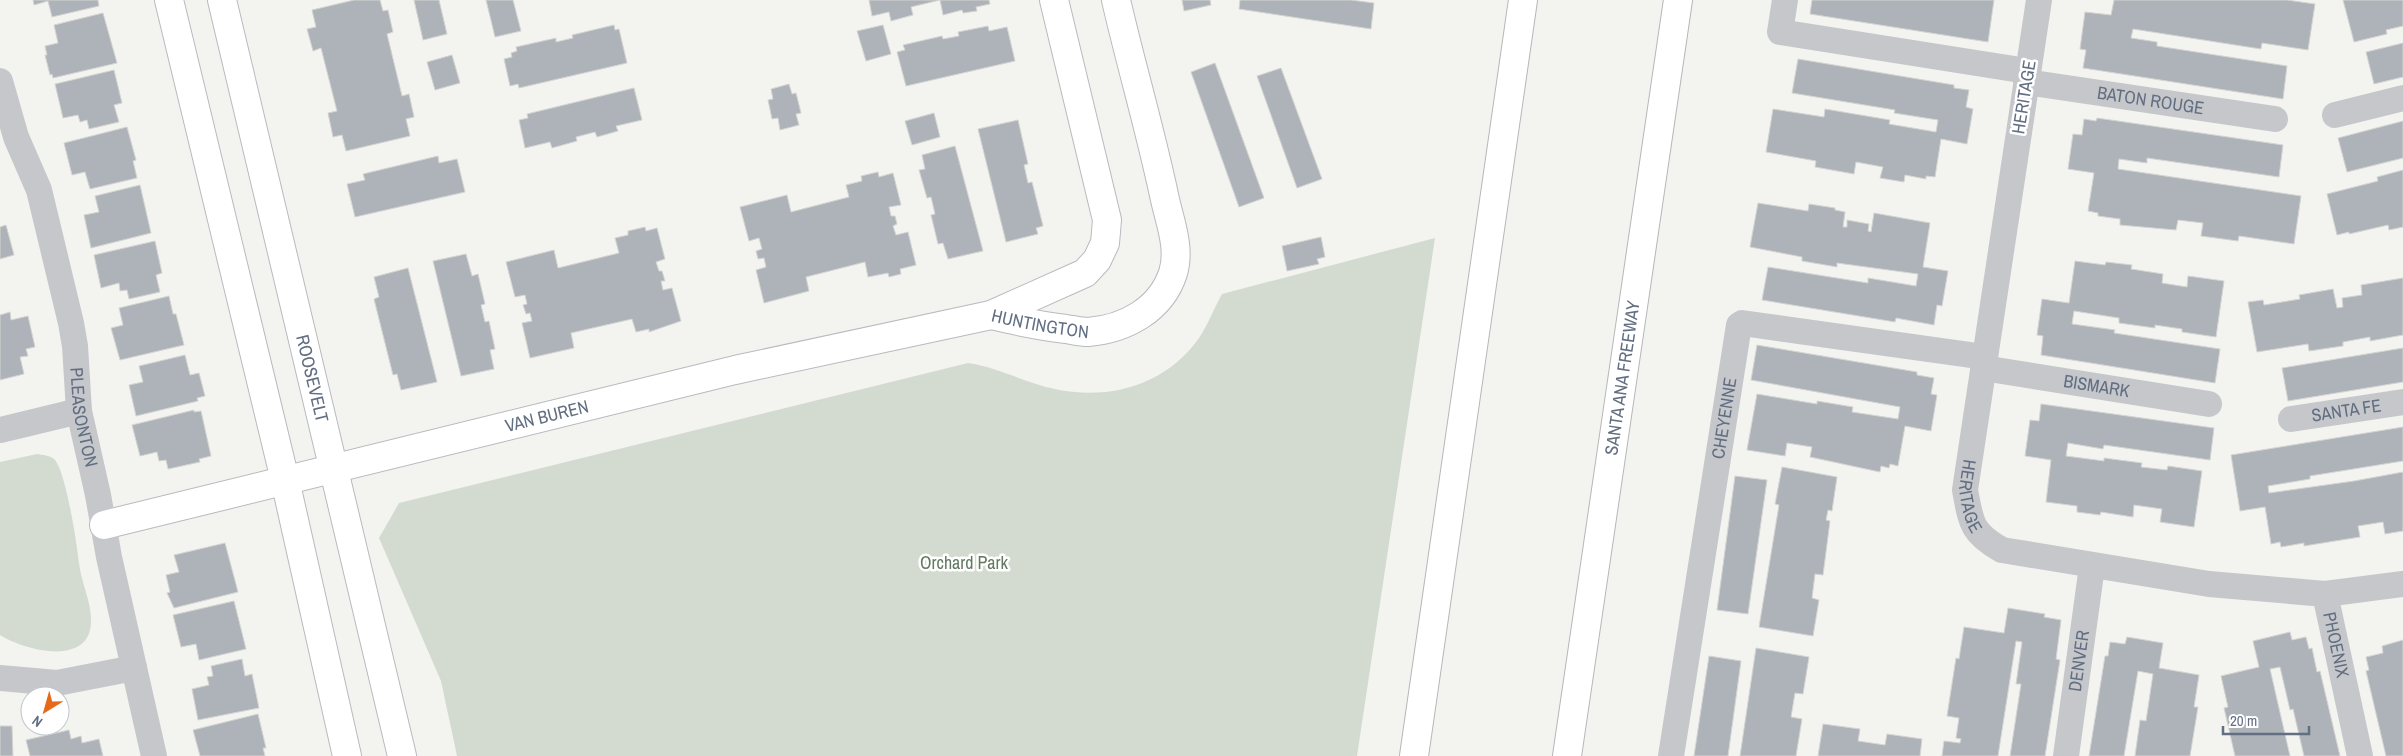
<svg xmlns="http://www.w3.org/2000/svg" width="2403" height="756" font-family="'Archivo Narrow',sans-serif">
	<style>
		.green { fill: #d3dbd0 }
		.building { fill: #aeb3b9; stroke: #d4d5d2 }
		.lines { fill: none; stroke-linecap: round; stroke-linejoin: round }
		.secondary-casing { stroke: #b7babf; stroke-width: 30 }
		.highway-casing { stroke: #b5b7ba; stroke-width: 30 }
		.street { stroke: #c5c7cb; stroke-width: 26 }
		.secondary { stroke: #fff; stroke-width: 28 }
		.highway { stroke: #fff; stroke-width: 28 }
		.labels { text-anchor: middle; stroke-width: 5; stroke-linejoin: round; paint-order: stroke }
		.street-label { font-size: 18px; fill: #626e81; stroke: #fff }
		.park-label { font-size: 18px; fill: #627861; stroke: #fff }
	</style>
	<rect width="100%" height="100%" fill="#f3f4ef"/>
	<g class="green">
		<path d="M1435 238 1357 756H457L441 681 379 538 399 503 968 363C998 367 1025 383 1055 389 1109 401 1166 385 1199 338 1208 325 1214 308 1222 294Z"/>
		<path d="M37 454C43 455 50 455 55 460 66 473 77 544 79 563 81 582 91 601 91 619 93 668 25 651 0 635V462Z"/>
	</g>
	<g class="building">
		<path d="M33 0H98L99 6 52 17 48 1 34 5Z"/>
		<path d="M354 0H380L383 11 388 10 393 32 387 34 402 96 409 94 414 117 406 119 410 136 346 151 342 135 333 137 328 113 337 111 321 48 313 51 307 29 316 27 312 10Z"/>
		<path d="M414 0H439L447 34 423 40Z"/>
		<path d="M486 0H513L521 31 495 37Z"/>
		<path d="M869 0H989L990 4 976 7 977 11 963 13 962 10 943 15 940 0 911 7 913 15 891 21 889 12 872 16Z"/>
		<path d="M1182 0H1210L1211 5 1184 11Z"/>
		<path d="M1240 0H1351L1374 3 1371 29 1239 9Z"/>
		<path d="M1812 0H1994L1988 42 1810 14Z"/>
		<path d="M2114 0H2287L2315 4 2308 50 2262 43 2261 49 2133 29 2131 38 2157 42V46L2287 66 2283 99 2083 68 2086 50 2080 49 2085 12 2111 15Z"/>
		<path d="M2343 0H2403V26L2386 30 2387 34 2354 42Z"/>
		<path d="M103 13 117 63 53 78 52 74 50 75 45 55H47L45 46 58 43 54 25Z"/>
		<path d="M614 25 615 30 619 29 627 63 519 88 518 84 510 86 504 59 512 57 511 53 517 51 516 47 556 38V42L573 38 572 35Z"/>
		<path d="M883 25 891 54 866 61 857 31Z"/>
		<path d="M988 26 989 31 1007 27 1015 61 906 86 897 52 905 50 903 45 942 36 943 39 959 36 958 32Z"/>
		<path d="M2403 43V77L2374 84 2366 52Z"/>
		<path d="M452 55 460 83 435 90 427 62Z"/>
		<path d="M1798 59 1954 85V88L1969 90 1966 107 1973 109 1967 144 1941 139 1935 177 1926 176V179L1905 175 1904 182 1880 178 1883 167 1856 162 1854 174 1815 167 1816 161 1766 152 1773 109 1824 117 1825 109 1890 120 1889 124 1936 132 1938 120 1894 113 1895 110 1792 93Z"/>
		<path d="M1215 63 1264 198 1239 207 1191 72Z"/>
		<path d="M1281 68 1322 179 1297 188 1257 76Z"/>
		<path d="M114 70 122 103 114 105 119 122 89 129 87 120 80 122 78 115 63 118 55 84Z"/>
		<path d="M789 84 792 94 796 93 801 113 796 114 799 125 780 130 778 118 772 119 768 100 773 99 771 89Z"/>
		<path d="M634 88 642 120 616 126 618 131 597 137 595 132 576 137 577 141 552 148 550 142 525 148 519 120 528 118 527 114Z"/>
		<path d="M934 113 940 137 912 145 905 121Z"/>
		<path d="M2097 118 2283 145 2279 177 2147 158V163L2119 159 2118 169 2301 196 2294 244 2239 236 2238 241 2201 236 2203 223 2178 220 2176 230 2120 225V219L2098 216V213L2088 211 2094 173 2068 169 2073 134 2082 135 2084 119 2096 121Z"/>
		<path d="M1018 120 1028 164 1024 165 1028 183 1032 182 1043 226 1036 228 1038 234 1006 242 978 129Z"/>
		<path d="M2403 121V158L2347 172 2338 138Z"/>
		<path d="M127 127 136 160 133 161 137 178 90 189 85 172 72 175 64 143Z"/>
		<path d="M955 146 983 251 948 259 943 243 938 244 931 215 935 214 931 197 927 198 919 170 925 169 922 155Z"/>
		<path d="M438 156 439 163 457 159 465 192 355 217 347 184 365 180 363 174Z"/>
		<path d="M2403 170V227L2389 230 2388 225 2349 234V232L2337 235 2327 194 2378 181 2377 177Z"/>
		<path d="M878 172 879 177 893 173 901 205 889 207 891 216H895L897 224 893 226 896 235 908 232 916 265 900 269 901 274 889 277 888 273 868 277 865 262 806 277 809 291 764 303 756 270 766 267 764 258 758 259 756 251 762 249 759 238 749 241 740 207 787 195 791 212 849 197 846 185 862 181 861 176Z"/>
		<path d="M140 185 151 233 91 248 84 215 99 212 95 196Z"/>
		<path d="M1758 203 1808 211 1809 204 1835 208V210L1845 212 1843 227H1847V220L1869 224 1868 231 1871 232 1874 213 1930 223 1923 267 1948 271 1942 306 1937 305 1934 325 1896 318 1895 322 1762 300 1768 267 1868 283V278L1916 286 1918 274 1837 263V267L1802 261V257L1750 247Z"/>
		<path d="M6 225 14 255 0 259V227Z"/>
		<path d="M645 227 646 231 657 228 665 259 656 262 659 271H662L665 281H661L663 290 672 288 681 321 649 332V329L636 332 632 319 571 333 574 348 530 358 522 323 532 321 530 313 526 314 523 305 527 304 525 295 515 297 506 262 554 250 558 268 619 253 615 238 628 235V231Z"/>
		<path d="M1321 237 1325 257 1317 259 1319 264 1287 271 1282 246Z"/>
		<path d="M155 241 162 273 156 275 160 292 129 299 127 290 120 291 119 283 101 288 94 255Z"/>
		<path d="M466 254 472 276 478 274 485 304 481 305 485 322 489 321 495 349 490 350 494 369 461 376 433 261Z"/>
		<path d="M2075 261 2105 265 2106 262 2132 265 2131 269 2163 274 2162 283 2187 287 2188 276 2224 281 2216 337 2182 332V329L2155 325V328L2119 323V318L2074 311 2072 324 2115 330 2114 333 2220 349 2215 383 2041 355 2043 336 2037 335 2042 299 2069 303Z"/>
		<path d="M408 268 437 382 401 390 397 374 393 375 374 299 379 297 374 277Z"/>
		<path d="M2403 278V335L2370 341V337L2343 342V346L2309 351 2308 344 2257 352 2248 302 2263 300 2264 305 2300 299 2299 295 2333 289 2337 308 2343 307 2342 298 2362 295 2361 285Z"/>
		<path d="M169 296 173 314H176L184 345 120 360 111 328 123 325 119 308Z"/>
		<path d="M10 312 11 320 28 316 35 347 26 349 28 356 20 357 24 374 0 380V315Z"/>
		<path d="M1757 345 1917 372V375L1934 378 1931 394 1937 395 1931 431 1905 426 1898 466 1890 464 1889 468 1881 466 1880 472 1810 457 1812 447 1787 443 1785 456 1747 450 1757 394 1817 404V401L1853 407 1852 412 1898 419 1900 407 1751 380Z"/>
		<path d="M2403 348V382L2288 401 2282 368Z"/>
		<path d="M185 355 190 375 199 373 205 396 197 398 198 401 136 416 129 385 143 382 139 366Z"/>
		<path d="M2041 404 2214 428 2210 460 2104 445 2103 449 2068 443 2066 456 2104 461V458L2142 463 2141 467 2167 470 2168 466 2202 471 2194 527 2160 522 2162 509 2134 505 2133 517 2101 512 2100 515 2077 512V506L2046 502 2051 460 2025 456 2030 420 2039 421Z"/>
		<path d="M194 410V412L201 411 211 456 199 459 200 462 168 469 166 460 159 461 157 452 140 456 132 425Z"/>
		<path d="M2403 427V461L2310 476V479L2268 486 2269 493 2354 481 2403 472V531L2385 534 2383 522 2358 526 2360 537 2304 546V543L2281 547 2280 542 2271 544 2265 507 2240 511 2231 455Z"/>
		<path d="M1782 467 1837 477 1832 511 1828 510 1826 520 1830 521 1823 575 1815 574 1812 598 1819 600 1813 636 1759 627 1779 505 1775 504Z"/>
		<path d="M1735 476 1767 480 1748 614 1717 610Z"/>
		<path d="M225 543 238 592 174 608 167 593 170 592 166 575 179 572 174 555Z"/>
		<path d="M234 601 246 649 199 660 196 644 181 647 173 615Z"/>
		<path d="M2008 608 2045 614 2044 617 2061 620 2056 659 2060 660 2045 756H2010L2021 684H2016L2022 642 2016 641 1998 756H1942L1944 741 1960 743 1961 739 1956 738 1959 718 1947 716 1956 658 1959 659 1964 627 2004 633Z"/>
		<path d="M2290 632 2292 640 2306 637 2309 649 2312 648 2317 672 2320 671 2340 756H2304L2293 709 2290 710 2280 667 2270 669 2290 756H2235L2224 708 2228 707 2221 676 2259 667 2253 641Z"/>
		<path d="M2127 637 2163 643 2159 668 2199 675 2194 707H2198L2190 756H2135L2140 720 2146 721 2153 674 2138 671 2124 756H2089L2105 656H2108L2110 642 2125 644Z"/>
		<path d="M2403 640V756H2386L2366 671 2369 670 2366 657 2383 653 2382 646Z"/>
		<path d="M1756 648 1809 657 1803 694 1795 693 1791 717 1802 719 1796 756H1740Z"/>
		<path d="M1709 656 1741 661 1728 756H1694Z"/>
		<path d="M242 659 245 676 252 674 259 708 198 720 192 689 209 685 207 677 213 676 211 666Z"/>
		<path d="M258 714 266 748H263L265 756H200L193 730Z"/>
		<path d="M1823 724 1860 729 1858 741 1885 745 1887 734 1922 739 1920 756H1818Z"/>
		<path d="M0 726H12L13 756H0Z"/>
		<path d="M69 730 71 739 81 736 82 743 99 739 103 756H30L26 740Z"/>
	</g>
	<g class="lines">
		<defs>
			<g id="secondary">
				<path d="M169 0 285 480 347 756"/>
				<path id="s9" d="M222 0 402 756"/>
				<path id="s10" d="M991 315C1016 321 1040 326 1066 329 1073 330 1081 332 1088 332 1125 329 1161 310 1173 273 1181 247 1169 220 1164 195 1150 129 1131 65 1116 0"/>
				<path id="s11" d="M104 525 735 370 991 315 1085 273 1097 260 1105 243 1107 220 1054 0"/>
			</g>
			<g id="highway">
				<path d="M1414 756 1523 0"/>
				<path id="s12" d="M1567 756 1678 0"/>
			</g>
		</defs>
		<use href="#secondary" class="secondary-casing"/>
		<use href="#highway" class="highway-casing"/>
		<g class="street">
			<path d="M1785 0 1780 32 2027 71"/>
			<path id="s1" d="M2039 0 1965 490C1971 522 1971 533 2002 550L2209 584 2325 594 2403 584"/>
			<path id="s2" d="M0 81 16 137 39 190 71 323 75 346 79 411 98 495 109 557 154 756"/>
			<path id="s3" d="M2026 82 2275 119"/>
			<path d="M2335 115 2403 98"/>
			<path id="s4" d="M1983 368 2209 404"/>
			<path id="s5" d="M2291 419 2403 402"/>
			<path d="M0 430 79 411"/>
			<path id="s6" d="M2325 594 2360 756"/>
			<path d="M0 678 57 683 134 668"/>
			<path id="s7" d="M1671 756 1739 325 1742 323 1985 357"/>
			<path id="s8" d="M2066 756 2092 566"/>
		</g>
		<use href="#secondary" class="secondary"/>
		<use href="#highway" class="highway"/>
	</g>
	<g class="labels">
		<g class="street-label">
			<text transform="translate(2024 97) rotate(-81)" y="6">HERITAGE</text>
			<text dy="6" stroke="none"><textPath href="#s3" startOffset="126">BATON ROUGE</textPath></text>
			<text dy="6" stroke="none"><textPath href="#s10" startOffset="50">HUNTINGTON</textPath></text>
			<text dy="6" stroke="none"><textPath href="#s9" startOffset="389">ROOSEVELT</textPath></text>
			<text dy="6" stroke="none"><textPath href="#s12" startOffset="382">SANTA ANA FREEWAY</textPath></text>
			<text dy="6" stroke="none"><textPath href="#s4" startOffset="115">BISMARK</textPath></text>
			<text dy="6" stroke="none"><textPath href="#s5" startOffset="56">SANTA FE</textPath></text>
			<text dy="6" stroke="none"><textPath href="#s2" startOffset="348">PLEASONTON</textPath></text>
			<text dy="6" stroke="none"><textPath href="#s11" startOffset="456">VAN BUREN</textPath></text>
			<text dy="6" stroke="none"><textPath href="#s7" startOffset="342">CHEYENNE</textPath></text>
			<text dy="6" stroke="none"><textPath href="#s1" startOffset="502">HERITAGE</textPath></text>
			<text dy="6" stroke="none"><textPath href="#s6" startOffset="52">PHOENIX</textPath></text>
			<text dy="6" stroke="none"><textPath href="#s8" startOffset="96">DENVER</textPath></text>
		</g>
		<g class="park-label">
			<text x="964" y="569">Orchard Park</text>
		</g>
	</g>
	<g transform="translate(45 711) rotate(217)"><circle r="24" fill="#ffffff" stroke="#c0c5cd"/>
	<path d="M0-4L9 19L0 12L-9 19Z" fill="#e76a1b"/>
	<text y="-8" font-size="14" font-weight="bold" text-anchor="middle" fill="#626e81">N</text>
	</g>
	<path d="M2223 726v8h86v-8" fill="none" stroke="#626e81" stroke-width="2.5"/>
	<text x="2230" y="726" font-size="15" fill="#626e81" stroke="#ffffff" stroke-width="4" paint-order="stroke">20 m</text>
</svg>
